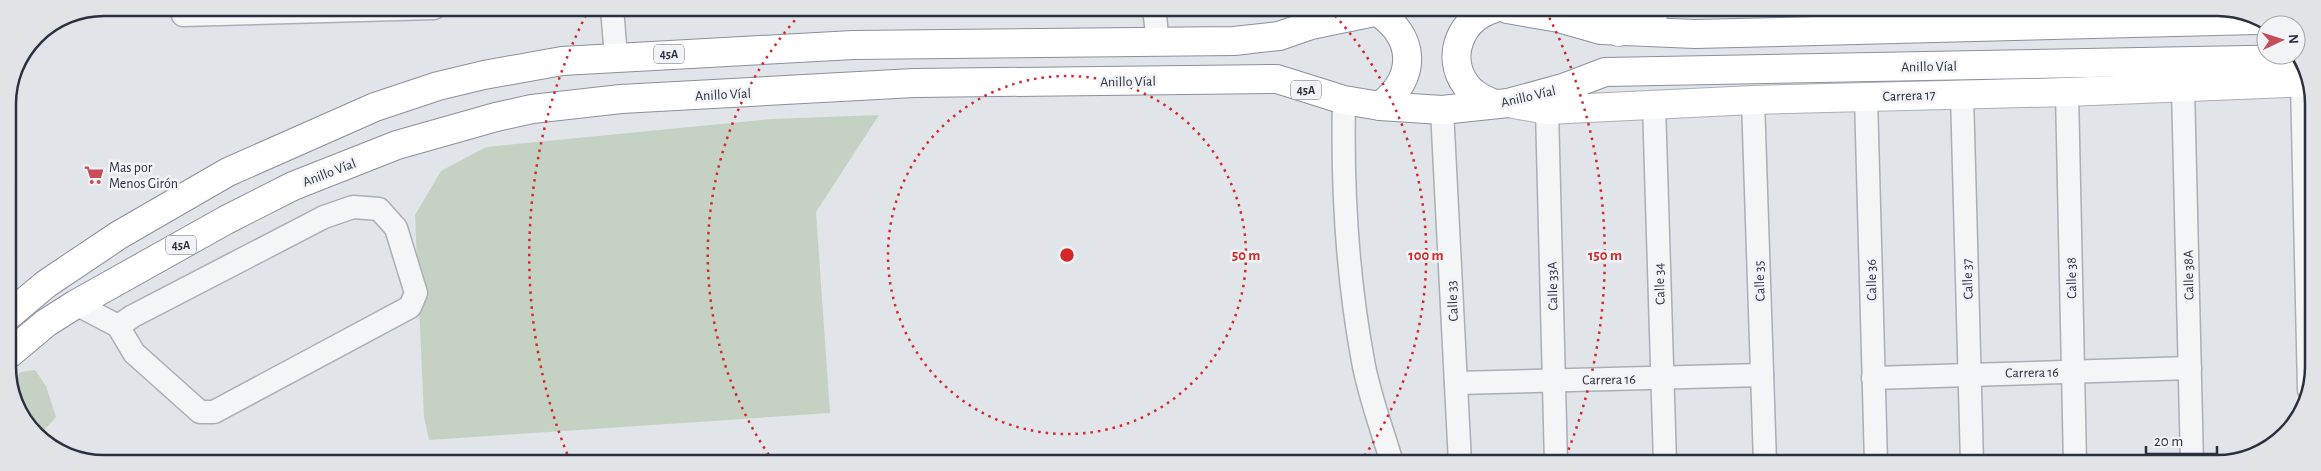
<svg xmlns="http://www.w3.org/2000/svg" width="2321" height="471" font-family="'Alegreya Sans',sans-serif">
	<style>
		.green { fill: #c5d2c3 }
		.lines { fill: none; stroke-linecap: round; stroke-linejoin: round }
		.street-casing { stroke: #aaaeb6; stroke-width: 25 }
		.secondary-casing { stroke: #aaaeb6; stroke-width: 30 }
		.highway-casing { stroke: #89909f; stroke-width: 30 }
		.street { stroke: #f4f5f7; stroke-width: 22 }
		.secondary { stroke: #fff; stroke-width: 28 }
		.highway { stroke: #fff; stroke-width: 28 }
		.ring { fill: none; stroke: #d62828; stroke-width: 2.5; stroke-dasharray: 2.5 5 }
		.labels { text-anchor: middle; stroke-width: 5; stroke-linejoin: round; paint-order: stroke }
		.shield { fill: #f1f3f6; stroke: #666a77; stroke-width: 1 }
		.shield-label { font-size: 12px; font-weight: bold; fill: #2b3040 }
		.street-label { font-size: 14px; fill: #2b3040; stroke: #f1f3f6 }
		.poi-label { font-size: 14px; fill: #2b3040; stroke: #f1f3f6; text-anchor: start }
		.rim { fill: none; stroke: #2b3040; stroke-width: 2.5 }
		.centre { fill: #d62828; stroke: #f1f3f6; stroke-width: 2.5 }
		.ring-label { font-size: 15px; text-anchor: middle; font-weight: bold; fill: #d62828; stroke: #f1f3f6; stroke-width: 5; stroke-linejoin: round; paint-order: stroke }
	</style>
	<rect width="100%" height="100%" fill="#e1e4e9"/>
	<g class="green">
		<path d="M879 115 816 212 830 413 429 440 424 417 415 215 441 171 486 147 772 119Z"/>
		<path d="M35 370 46 386 56 417 38 437 9 386V382L21 372Z"/>
	</g>
	<g class="lines">
		<defs>
			<g id="street">
				<path d="M183 8V15L434 8"/>
				<path d="M612 8 616 57"/>
				<path d="M1154 8 1158 42"/>
				<path d="M1600 9 1601 30"/>
				<path d="M2302 82 2309 390"/>
				<path d="M2183 87 2192 463"/>
				<path d="M2067 92 2075 463"/>
				<path d="M1962 94 1972 463"/>
				<path d="M1866 97 1876 463"/>
				<path d="M1344 100C1342 187 1347 275 1363 361 1369 395 1382 429 1392 463"/>
				<path d="M1753 100 1765 463"/>
				<path d="M1654 104 1665 463"/>
				<path d="M1442 110 1460 463"/>
				<path d="M1547 110 1556 463"/>
				<path d="M76 304 118 326 134 353 200 412H214L410 307 416 293 396 228 379 209 353 207 324 217 133 316 118 326"/>
				<path d="M1873 378 2190 368"/>
				<path d="M1456 383 1762 375"/>
			</g>
			<g id="secondary">
				<path d="M1619 32 1656 9"/>
				<path d="M1508 103 1547 110 1753 100 2067 92 2310 82"/>
			</g>
			<g id="highway">
				<path d="M1493 9C1461 19 1445 56 1466 85 1473 95 1484 100 1495 104"/>
				<path d="M1507 9 1559 18 1601 30 1695 34 2257 20"/>
				<path d="M1375 10C1416 36 1418 77 1380 106"/>
				<path d="M9 315 46 284 119 235 228 172 375 107 438 86 484 75 562 61 853 45 1234 41 1279 36 1311 25 1389 9"/>
				<path d="M9 354 46 323 76 304 226 220 293 186 397 145 496 117 532 109 621 99 914 83 1277 79 1344 100 1380 106 1442 110 1508 103 1563 88 1605 72 2298 59"/>
			</g>
		</defs>
		<use href="#street" class="street-casing"/>
		<use href="#secondary" class="secondary-casing"/>
		<use href="#highway" class="highway-casing"/>
		<use href="#street" class="street"/>
		<use href="#secondary" class="secondary"/>
		<use href="#highway" class="highway"/>
	</g>
	<g class="ring">
		<circle cx="1067" cy="255" r="179"/>
		<path d="M773 461A359 359 0 0 1 804 10M1330 10A359 359 0 0 1 1361 461"/>
		<path d="M570 461A538 538 0 0 1 588 11M1546 11A538 538 0 0 1 1564 461"/>
	</g>
	<defs>
		<symbol id="supermarket-bare" viewBox="-9 -9 18 18"><path d="M-6-5.5h2.5l.6 2H6L4.5 2H-2.5L-4.4-4H-6ZM-1.5 3.2a1.3 1.3 0 1 0 .1 0ZM3 3.2a1.3 1.3 0 1 0 .1 0Z" fill="#c64e56" stroke="#f1f3f6" stroke-width="2.5" paint-order="stroke"/></symbol>
	</defs>
	<g fill-rule="evenodd">
		<use href="#supermarket-bare" x="80" y="161" width="28" height="28"/>
	</g>
	<g class="labels">
		<g class="shield">
			<rect x="654" y="44.5" width="30" height="19" rx="4"/>
			<rect x="1291" y="80.5" width="30" height="19" rx="4"/>
			<rect x="166" y="235.5" width="30" height="19" rx="4"/>
		</g>
		<g class="shield-label">
			<text x="669" y="58">45A</text>
			<text x="1306" y="94">45A</text>
			<text x="181" y="249">45A</text>
		</g>
		<g class="street-label">
			<text transform="translate(1929 66) rotate(-1)" y="5">Anillo Víal</text>
			<text transform="translate(1128 81) rotate(-1)" y="5">Anillo Víal</text>
			<text transform="translate(723 94) rotate(-3)" y="5">Anillo Víal</text>
			<text transform="translate(1909 95) rotate(-2)" y="5">Carrera 17</text>
			<text transform="translate(1528 96) rotate(-13)" y="5">Anillo Víal</text>
			<text transform="translate(329 172) rotate(-21)" y="5">Anillo Víal</text>
			<text transform="translate(2188 275) rotate(-91)" y="5">Calle 38A</text>
			<text transform="translate(2071 278) rotate(-91)" y="5">Calle 38</text>
			<text transform="translate(1967 279) rotate(-92)" y="5">Calle 37</text>
			<text transform="translate(1871 280) rotate(-91)" y="5">Calle 36</text>
			<text transform="translate(1759 281) rotate(-92)" y="5">Calle 35</text>
			<text transform="translate(1659 284) rotate(-92)" y="5">Calle 34</text>
			<text transform="translate(1552 286) rotate(-91)" y="5">Calle 33A</text>
			<text transform="translate(1452 301) rotate(-93)" y="5">Calle 33</text>
			<text transform="translate(2032 372) rotate(-1)" y="5">Carrera 16</text>
			<text transform="translate(1609 379) rotate(-1)" y="5">Carrera 16</text>
		</g>
		<g class="poi-label">
			<text x="109" y="172">Mas por<tspan x="109" dy="16">Menos Girón</tspan></text>
		</g>
	</g>
	<path d="M0 0H2321V471H0ZM104 16H2217A88 88 0 0 1 2305 104V367A88 88 0 0 1 2217 455H104A88 88 0 0 1 16 367V104A88 88 0 0 1 104 16Z" fill="#e1e3e7" fill-rule="evenodd"/>
	<path class="rim" d="M104 16H2217A88 88 0 0 1 2305 104V367A88 88 0 0 1 2217 455H104A88 88 0 0 1 16 367V104A88 88 0 0 1 104 16Z"/>
	<circle cx="1067" cy="255" r="8" class="centre"/>
	<g class="ring-label">
		<text x="1246" y="260">50 m</text>
		<text x="1426" y="260">100 m</text>
		<text x="1605" y="260">150 m</text>
	</g>
	<g transform="translate(2281 40) rotate(86)"><circle r="24" fill="#f1f3f6" stroke="#a2a5ad"/>
	<path d="M0-4L9 19L0 12L-9 19Z" fill="#c64e56"/>
	<text y="-8" font-size="14" font-weight="bold" text-anchor="middle" fill="#2b3040">N</text>
	</g>
	<path d="M2146 446v8h71v-8" fill="none" stroke="#2b3040" stroke-width="2.5"/>
	<text x="2154" y="446" font-size="15" fill="#2b3040" stroke="#f1f3f6" stroke-width="4" paint-order="stroke">20 m</text>
</svg>
